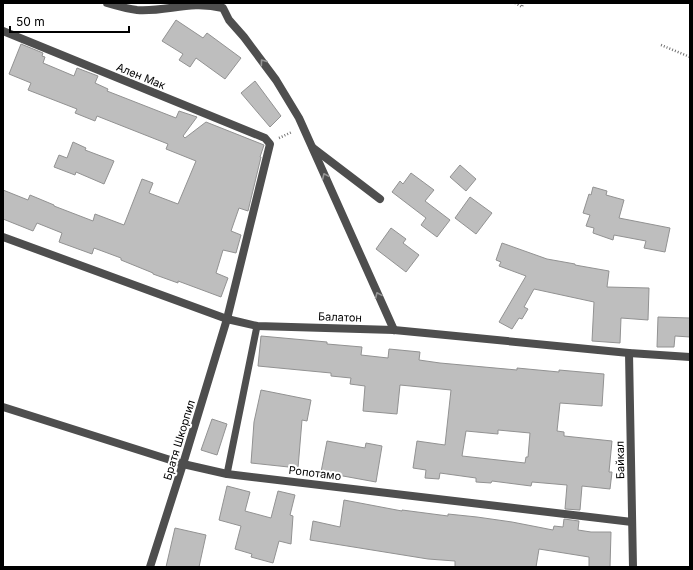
<svg xmlns="http://www.w3.org/2000/svg" width="693" height="570" font-family="Inter,sans-serif">
	<style>
		.building { fill: #bebebe; stroke: #929292; fill-rule: evenodd }
		.lines { fill: none; stroke-linecap: round; stroke-linejoin: round }
		.path { stroke: #707070; stroke-width: 2.5; stroke-dasharray: 1 2; stroke-linecap: butt }
		.service { stroke: #4e4e4e; stroke-width: 7 }
		.minor { stroke: #4e4e4e; stroke-width: 8 }
		.oneway { stroke: #959595 }
		.labels { text-anchor: middle; stroke-width: 4; stroke-linejoin: round; paint-order: stroke }
		.street-label { font-size: 11px; fill: #000; stroke: #fff }
	</style>
	<rect width="100%" height="100%" fill="#fff"/>
	<g class="building">
		<path d="M176 20 203 38 207 33 241 58 225 79 196 58 190 67 179 60 183 54 162 41Z"/>
		<path d="M21 44 43 53 42 56 45 57 43 63 74 76 77 68 98 76 95 83 108 89 107 91 176 118 179 111 197 117 183 136 185 138 206 122 264 145 260 157H261L248 211 239 208 231 231 241 235 236 253 223 250 216 273 228 278 221 297 178 281V283L153 274V273L121 260V258L94 248 92 254 59 242 62 233 37 223 33 231 3 219V190L28 200 30 195 54 205V206L93 221 95 214 124 225 142 179 153 183 149 193 178 204 196 161 166 149 168 144 97 116 95 121 75 113 77 109 28 90 31 83 9 74Z"/>
		<path d="M255 81 281 116 270 127 241 93Z"/>
		<path d="M73 142 86 148 85 150 114 161 104 184 76 172 75 175 54 167 59 155 67 158Z"/>
		<path d="M460 165 476 179 466 191 450 177Z"/>
		<path d="M411 173 434 190 425 201 450 220 437 237 421 225 426 218 392 192 400 181 403 184Z"/>
		<path d="M593 187 607 191 606 195 624 200 619 218 670 228 665 252 644 248 646 241 614 235 613 240 593 233 594 228 586 226 590 215 583 213 589 194 591 195Z"/>
		<path d="M470 197 492 213 476 234 455 218Z"/>
		<path d="M391 228 406 239 403 243 419 255 406 272 376 249Z"/>
		<path d="M502 243 547 259 575 264V265L609 271 607 287 649 288 648 320 621 318 620 343 592 341 594 302 534 289 524 307 528 309 522 319 519 318 512 329 499 322 526 276 499 266 501 262 496 260Z"/>
		<path d="M658 317 690 318V337L675 336 674 347H657Z"/>
		<path d="M261 336 327 342V344L362 347 361 355 388 358 389 349 420 352 419 360 440 363 517 370V368L559 372V370L604 374 602 406 560 403 557 431 564 432V436L612 441 609 472H612L610 489 582 486 580 510 565 509 567 485 532 482 531 486 492 481 491 483 476 482V478L440 473 439 479 425 478 426 470 413 468 417 441 445 445 451 390 400 385 397 414 363 411 365 386 350 384 351 378 331 376V373L258 366ZM498 430 530 433 528 457H526L525 463 462 456 466 431 498 434Z"/>
		<path d="M261 390 311 400 307 421 302 420 298 468 251 463 254 422Z"/>
		<path d="M212 419 227 424 217 455 201 450Z"/>
		<path d="M327 441 365 448 366 443 382 446 376 482 321 472Z"/>
		<path d="M227 486 250 492 245 511 271 518 278 491 295 495 290 515 293 516 291 544 279 541 273 563 251 557 252 554 235 549 241 526 219 520Z"/>
		<path d="M344 500 402 511V510L448 516V514L477 517 512 522 553 530 554 526 563 527 564 519 579 521 578 530 591 532H611L610 567H589V557L539 549 536 567H455V561L428 559 310 540 313 521 340 527Z"/>
		<path d="M175 528 206 535 199 567H166Z"/>
	</g>
	<g class="lines">
		<g class="path">
			<path d="M515 3 522 7 523 3"/>
			<path d="M661 45 690 57"/>
			<path d="M279 138 292 132"/>
		</g>
		<path class="service" d="M227 474 257 326"/>
		<g class="minor">
			<path d="M107 3C117 6 127 9 137 10 168 12 189 0 223 8L229 20 244 37 276 80 299 118 394 330"/>
			<path d="M3 31 265 138 270 144 227 319 183 464 150 567"/>
			<path d="M313 148 380 199"/>
			<path d="M3 237 227 319 257 326 394 330 629 353 690 357"/>
			<path d="M629 353 633 567"/>
			<path d="M3 407 183 464 227 474 632 522"/>
		</g>
	</g>
	<defs><path id="oneway-chevron" d="M-2-3.5L2.5 0L-2 3.5" fill="none" stroke-width="1.6" stroke-linecap="round" stroke-linejoin="round"/></defs>
	<g class="oneway">
		<use href="#oneway-chevron" transform="translate(263 62) rotate(-126)"/>
		<use href="#oneway-chevron" transform="translate(325 176) rotate(-114)"/>
		<use href="#oneway-chevron" transform="translate(378 295) rotate(-114)"/>
	</g>
	<g class="labels">
		<g class="street-label">
			<text transform="translate(141 76) rotate(22)" y="4">Ален Мак</text>
			<text transform="translate(340 317) rotate(2)" y="4">Балатон</text>
			<text transform="translate(179 440) rotate(-73)" y="4">Братя Шкорпил</text>
			<text transform="translate(620 460) rotate(-91)" y="4">Байкал</text>
			<text transform="translate(315 473) rotate(7)" y="4">Ропотамо</text>
		</g>
	</g>
	<rect width="693" height="570" fill="none" stroke="#000000" stroke-width="8"/>
	<path d="M10 26v6h119v-6" fill="none" stroke="#000000" stroke-width="2"/>
	<text x="16" y="26" font-size="12" fill="#000000" stroke="#ffffff" stroke-width="3" paint-order="stroke">50 m</text>
</svg>
